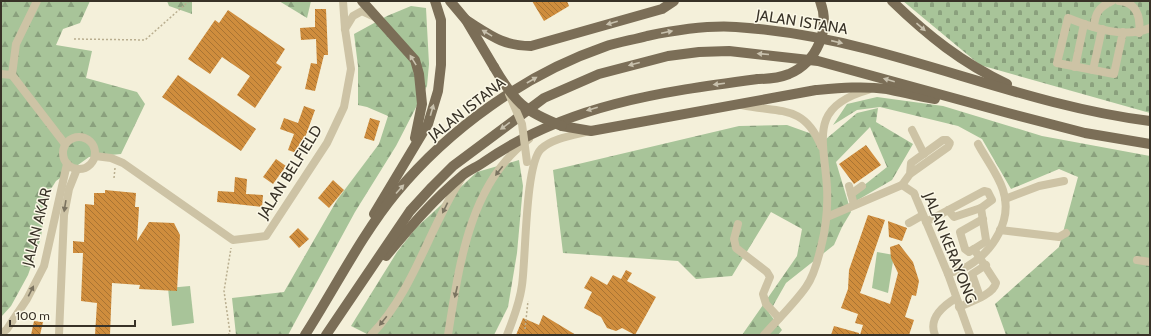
<svg xmlns="http://www.w3.org/2000/svg" width="1151" height="336" font-family="Cabin,sans-serif">
	<style>
		.forest { fill: url(#forest-firs) }
		.cemetery { fill: url(#cemetery-stones) }
		.pitch { fill: #a8c499 }
		.building { fill: url(#building-back-hatch) }
		.lines { fill: none; stroke-linecap: round; stroke-linejoin: round }
		.path { stroke: #b9ae8f; stroke-width: 1.5; stroke-dasharray: 2 2; stroke-linecap: butt }
		.minor { stroke: #cdc3a5; stroke-width: 8 }
		.major { stroke: #7b6e57; stroke-width: 10 }
		.minor-bridge { stroke: #cdc3a5; stroke-width: 8 }
		.major-bridge { stroke: #7b6e57; stroke-width: 10 }
		.oneway { fill: #c8c1ad }
		.oneway2 { fill: #7b7360 }
		.labels { text-anchor: middle; stroke-width: 3; stroke-linejoin: round; paint-order: stroke }
		.street-label { font-size: 15px; fill: #383227; stroke: #fbf8e7 }
	</style>
	<defs>
		<pattern id="forest-firs" width="22" height="20" patternUnits="userSpaceOnUse"><rect width="22" height="20" fill="#a8c499"/><path d="M5 1l3.5 6h-7zM16 11l3.5 6h-7z" fill="#8aa07d"/></pattern>
		<pattern id="cemetery-stones" width="16" height="16" patternUnits="userSpaceOnUse"><rect width="16" height="16" fill="#a8c499"/><path d="M2 7V4a2 2 0 0 1 4 0v3zM10 15v-3a2 2 0 0 1 4 0v3z" fill="#8aa07d"/></pattern>
		<pattern id="building-back-hatch" width="6" height="6" patternUnits="userSpaceOnUse"><rect width="6" height="6" fill="#cf8d3d"/><path d="M-1 5l2 2M0 0l6 6M5-1l2 2" fill="none" stroke="#a97433"/></pattern>
	</defs>
	<rect width="100%" height="100%" fill="#f4f0da"/>
	<g class="forest">
		<path d="M1 1H90L80 23 63 29 56 45 92 51 86 78 137 92 145 104 121 154 89 157 56 181 46 197 41 238 28 275 11 306 1 317Z"/>
		<path d="M167 1H192V14L169 6Z"/>
		<path d="M279 1H311L307 18Z"/>
		<path d="M411 6 426 8 429 64 427 86 396 146 355 212 288 335H236L232 298 284 292 337 200 379 144 388 116 367 107 358 105V66L354 34 387 16Z"/>
		<path d="M877 97 943 106 1042 136 1150 156V335H1006L995 304 1059 247 1078 177 1059 169 1011 189 982 139 958 126 880 107 857 110 833 125 847 104Z"/>
		<path d="M878 108 876 122 913 144 892 180 856 201 853 194 887 167 870 127 836 162 851 212 842 227 834 245 786 283 769 313 782 330 778 335H742L797 256 802 229 771 212 732 276 696 279 678 261 563 253 553 170 739 126 787 125 826 139 857 113Z"/>
		<path d="M519 160 523 186 517 253 508 307 494 335H369L351 326 397 252 416 228 477 172Z"/>
	</g>
	<path class="cemetery" d="M903 1H1150V113L980 65Z"/>
	<g class="pitch">
		<path d="M877 252 894 255 888 293 872 288Z"/>
		<path d="M190 286 194 323 172 326 168 288Z"/>
	</g>
	<g class="building">
		<path d="M532 1H567L569 6 544 21Z"/>
		<path d="M315 9H326L328 55H324L315 91 305 89 311 63 317 64 316 39 301 40 300 28 315 27Z"/>
		<path d="M228 10 285 49 276 63 282 67 255 108 237 95 250 76 222 57 210 74 188 59 215 20 219 23Z"/>
		<path d="M178 75 256 129 241 151 162 97Z"/>
		<path d="M304 106 315 110 299 154 288 150 294 134 280 129 284 118 298 123Z"/>
		<path d="M370 118 380 121 374 141 364 138Z"/>
		<path d="M866 145 881 165 854 184 839 164Z"/>
		<path d="M276 159 286 166 273 184 263 177Z"/>
		<path d="M235 177 247 179 246 194 263 195 262 207 217 202 218 191 234 192Z"/>
		<path d="M333 180 344 190 329 208 318 198Z"/>
		<path d="M105 190 136 193 135 207H139L137 241 149 222 174 223 180 235 177 291 139 289 140 285 112 283 110 335H95L97 303 81 301 83 253H73V241L84 242 85 204 94 205V193H105Z"/>
		<path d="M868 215 885 220 860 293 890 304 898 273 891 258 890 247 899 244 913 262 919 281 916 296 912 295 905 317 914 320 909 335H860L863 325 855 323 858 314 841 308 848 289 849 270Z"/>
		<path d="M888 221 907 228 902 241 889 237Z"/>
		<path d="M298 228 309 239 299 248 289 237Z"/>
		<path d="M626 270 632 273 627 281 656 297 635 335 622 328 616 331 607 328 601 317 584 308 592 292 584 288 591 276 607 285 613 275 621 279Z"/>
		<path d="M543 315 576 335H516L523 318 539 325Z"/>
		<path d="M34 321 43 322 40 335H31Z"/>
		<path d="M834 326 859 333V335H831Z"/>
	</g>
	<g class="lines">
		<g class="path">
			<path d="M74 39 145 40 189 1"/>
			<path d="M114 178 115 168"/>
			<path d="M525 329 528 301"/>
			<path d="M228 335 230 333 224 291 231 248"/>
		</g>
		<g class="minor">
			<path d="M37 1 16 44 12 75 65 144"/>
			<path d="M1119 1C1137 2 1141 18 1139 33"/>
			<path d="M1094 27C1095 13 1099 7 1112 1"/>
			<path d="M345 29 353 16 362 11 375 17"/>
			<path d="M1123 32 1114 74 1057 63 1068 18C1093 28 1124 39 1150 28"/>
			<path d="M1075 67 1084 24"/>
			<path d="M1093 70 1102 29"/>
			<path d="M1 74 12 75"/>
			<path d="M742 105C779 113 804 104 821 146"/>
			<path d="M912 130 924 154"/>
			<circle cx="79" cy="153" r="16"/>
			<path d="M95 156 111 158 123 163 233 240 266 236 327 143 344 107 351 69 345 29 343 1"/>
			<path d="M902 185 910 174 948 147 950 143 947 140H943L911 163 910 174"/>
			<path d="M849 186 854 205"/>
			<path d="M851 194 862 186"/>
			<path d="M1005 199 1039 186 1064 181"/>
			<path d="M827 217 902 185 914 193 948 274 970 335"/>
			<path d="M926 222 984 191 988 192 992 200 981 208 954 217 948 210"/>
			<path d="M909 223 923 215"/>
			<path d="M738 224 734 239 736 248 767 272 770 277 763 294 766 304 779 318"/>
			<path d="M1000 230 1059 237 1066 233"/>
			<path d="M974 249 969 252 965 249 960 232 983 219"/>
			<path d="M1137 260 1150 262"/>
			<path d="M948 274C954 271 962 270 968 266 993 251 1013 220 1003 190 998 174 986 159 978 144"/>
			<path d="M980 297 972 274 986 265"/>
			<path d="M959 307C970 302 993 295 996 283L974 249 985 242 986 240 981 208"/>
			<path d="M1 334 7 329 27 299 44 266 67 164"/>
			<path d="M59 335 64 215 69 189 77 169"/>
			<path d="M371 335C414 291 428 230 461 179"/>
			<path d="M448 335C459 267 469 183 529 139"/>
			<path d="M507 335C513 320 520 301 522 285 526 258 525 165 541 149 553 138 575 135 590 131"/>
			<path d="M764 335C778 319 794 304 806 287 814 276 818 260 821 247 826 228 828 207 827 187 824 140 808 107 868 90"/>
			<path d="M935 335C928 318 943 306 956 298"/>
		</g>
		<g class="major">
			<path d="M362 1 415 60 419 74 422 104 415 138"/>
			<path d="M450 1 466 20 494 67"/>
			<path d="M892 1C927 35 962 63 1007 84"/>
			<path d="M466 20C490 35 503 46 531 46L662 9 674 1"/>
			<path d="M562 126 591 131 816 90C840 88 863 86 887 89 903 92 919 97 935 99"/>
			<path d="M374 214 428 124 438 91 441 65V20L435 1"/>
			<path d="M386 256C411 226 433 200 463 175 469 170 477 167 484 162 566 105 660 92 758 79"/>
			<path d="M305 335C334 290 362 234 396 193 449 129 525 74 604 47 618 42 633 40 647 36 676 30 706 25 736 27 780 30 824 38 867 49 961 73 1053 109 1150 121"/>
			<path d="M326 335 410 211 432 187 453 166 544 98 599 74 668 56 699 52 729 51 818 61 1008 113 1085 133 1150 144"/>
		</g>
		<path class="minor-bridge" d="M509 94 522 124 527 162"/>
		<g class="major-bridge">
			<path d="M494 67C515 103 524 111 562 126"/>
			<path d="M758 79C768 79 779 78 789 74 817 62 831 29 820 1"/>
		</g>
	</g>
	<defs><path id="oneway-solid" d="M-6-.8H1V-3.2L6.5 0L1 3.2V.8H-6Z"/></defs>
	<g class="oneway">
		<use href="#oneway-solid" transform="translate(612 23) rotate(164)"/>
		<use href="#oneway-solid" transform="translate(921 27) rotate(41)"/>
		<use href="#oneway-solid" transform="translate(667 32) rotate(-12)"/>
		<use href="#oneway-solid" transform="translate(487 33) rotate(-149)"/>
		<use href="#oneway-solid" transform="translate(837 42) rotate(13)"/>
		<use href="#oneway-solid" transform="translate(763 54) rotate(-175)"/>
		<use href="#oneway-solid" transform="translate(413 60) rotate(-122)"/>
		<use href="#oneway-solid" transform="translate(634 64) rotate(165)"/>
		<use href="#oneway-solid" transform="translate(532 80) rotate(-30)"/>
		<use href="#oneway-solid" transform="translate(889 80) rotate(-164)"/>
		<use href="#oneway-solid" transform="translate(719 84) rotate(173)"/>
		<use href="#oneway-solid" transform="translate(592 109) rotate(164)"/>
		<use href="#oneway-solid" transform="translate(432 110) rotate(-74)"/>
		<use href="#oneway-solid" transform="translate(505 126) rotate(144)"/>
		<use href="#oneway-solid" transform="translate(400 189) rotate(-48)"/>
	</g>
	<g class="oneway2">
		<use href="#oneway-solid" transform="translate(499 171) rotate(128)"/>
		<use href="#oneway-solid" transform="translate(65 206) rotate(99)"/>
		<use href="#oneway-solid" transform="translate(445 208) rotate(116)"/>
		<use href="#oneway-solid" transform="translate(31 291) rotate(-63)"/>
		<use href="#oneway-solid" transform="translate(456 292) rotate(103)"/>
		<use href="#oneway-solid" transform="translate(383 321) rotate(129)"/>
	</g>
	<g class="labels">
		<g class="street-label">
			<text transform="translate(802 22) rotate(9)" y="5">JALAN ISTANA</text>
			<text transform="translate(467 109) rotate(-38)" y="5">JALAN ISTANA</text>
			<text transform="translate(290 172) rotate(-58)" y="5">JALAN BELFIELD</text>
			<text transform="translate(37 227) rotate(-76)" y="5">JALAN AKAR</text>
			<text transform="translate(950 248) rotate(68)" y="5">JALAN KERAYONG</text>
		</g>
	</g>
	<rect width="1151" height="336" fill="none" stroke="#383227" stroke-width="4"/>
	<path d="M10 320v6h125v-6" fill="none" stroke="#383227" stroke-width="2"/>
	<text x="16" y="320" font-size="12" fill="#383227" stroke="#fbf8e7" stroke-width="3" paint-order="stroke">100 m</text>
</svg>
